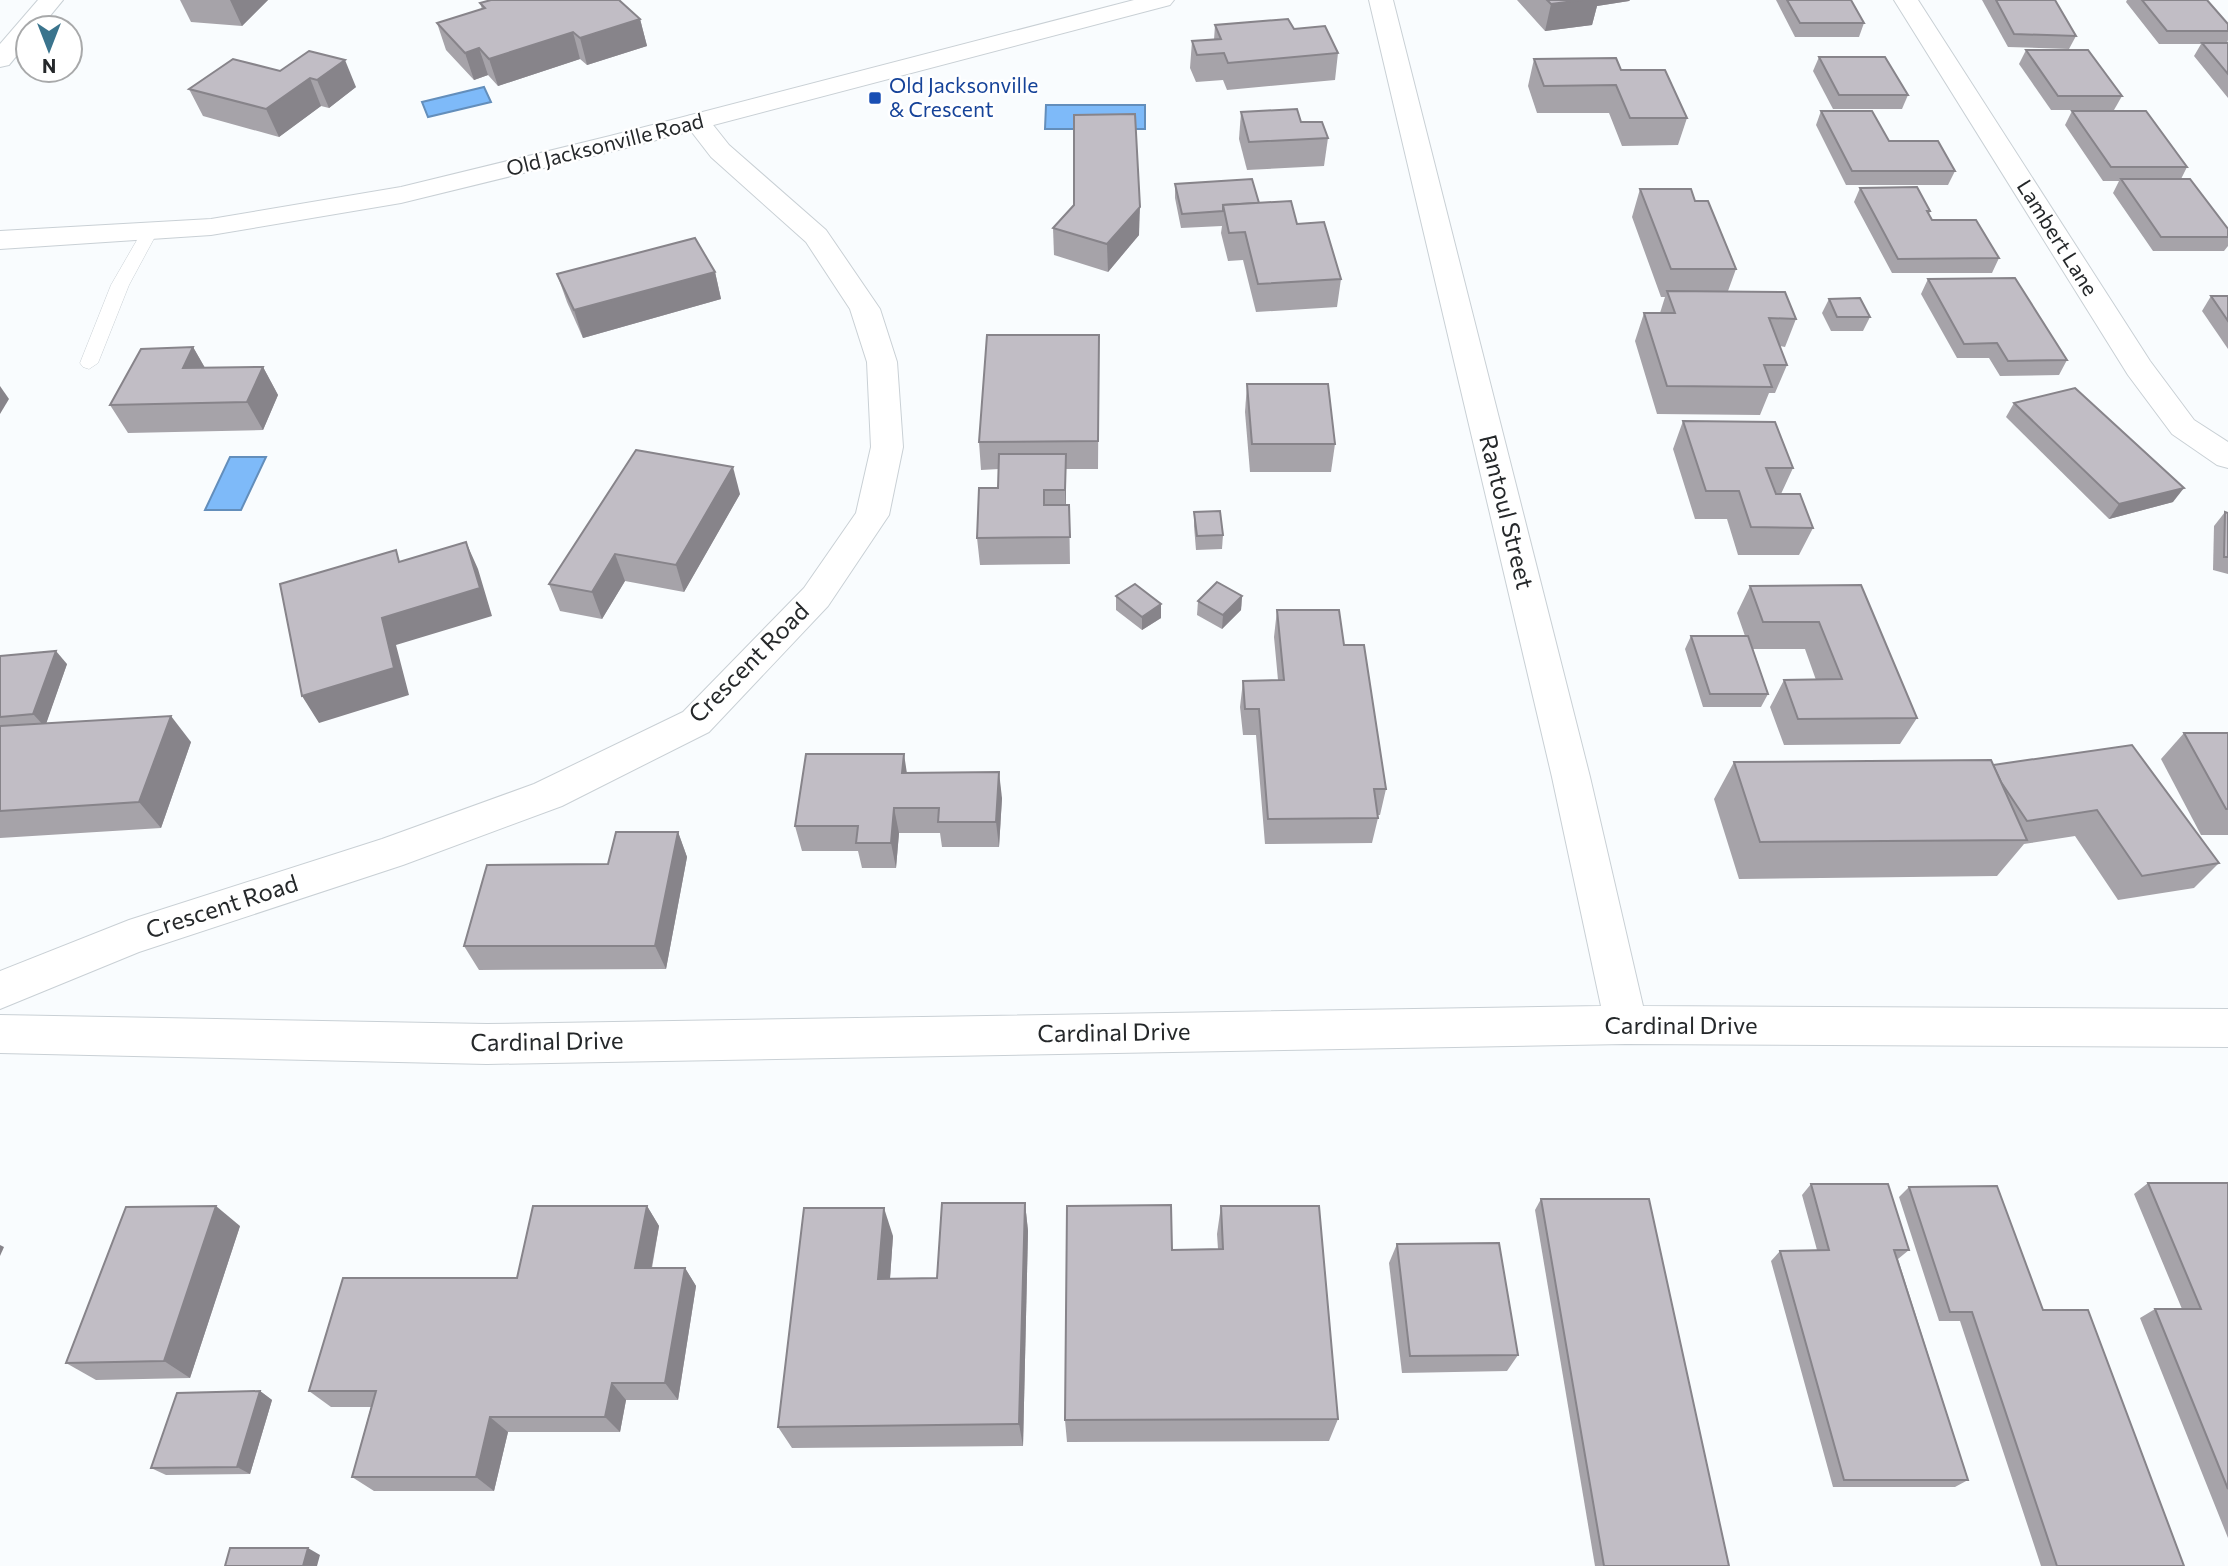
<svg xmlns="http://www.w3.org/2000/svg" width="2228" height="1566" font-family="Commissioner,sans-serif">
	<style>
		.water { fill: #7ebaf9; stroke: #638ebb; stroke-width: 2 }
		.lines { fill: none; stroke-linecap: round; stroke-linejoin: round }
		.lane-casing { stroke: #c9d0d5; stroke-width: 1 }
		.street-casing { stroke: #c9d0d5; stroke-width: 2 }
		.secondary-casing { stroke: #c9d0d5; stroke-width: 2 }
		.lane { fill: #fff; fill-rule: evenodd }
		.street { fill: #fff; fill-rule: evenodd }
		.secondary { fill: #fff; fill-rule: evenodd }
		.wall { fill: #a6a3a9 }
		.shaded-wall { fill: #87848a }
		.building { fill: #c1bdc5; stroke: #87848a; stroke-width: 2 }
		.transit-dot { fill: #1a4fb4; stroke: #fff; stroke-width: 2.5 }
		.labels { text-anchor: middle; stroke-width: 5; stroke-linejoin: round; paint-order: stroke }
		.far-transit-label { font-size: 21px; fill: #164399; stroke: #fff; text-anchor: start }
		.far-street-label { font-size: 21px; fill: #25282a; stroke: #fff }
		.street-label { font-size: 24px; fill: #25282a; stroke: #fff }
	</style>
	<rect width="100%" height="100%" fill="#f9fcfe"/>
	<g class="water">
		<path d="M484 87 491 102 428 117 422 102Z"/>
		<path d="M1046 105H1145V129H1045Z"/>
		<path d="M230 457H266L241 510H205Z"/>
	</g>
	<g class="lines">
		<defs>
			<path id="lane" d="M149 228 157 233 129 285 98 363 89 369 83 367 80 363 111 285 141 233Z"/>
			<g id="street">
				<path d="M1369 0H1393L1590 777 1643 1006 2228 1009V1047L1626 1044 487 1064 0 1053V1015L487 1024 1601 1006 1552 777Z"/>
				<path d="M1894 0H1918L2150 361 2194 420 2228 442V468L2217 465 2172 434 2128 375Z"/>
				<path d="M697 114 706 116 729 145 826 230 880 309 897 362 903 447 889 515 828 606 709 732 562 806 403 865 139 952 0 1009V971L129 920 382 839 534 784 683 712 804 588 856 513 871 447 867 362 850 309 806 242 711 157 684 122 688 116Z"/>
			</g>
			<g id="secondary">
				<path d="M38 0H63L40 28H28V42L9 65 0 67V44Z"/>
				<path d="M1134 0H1174L1170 5 626 148 401 203 211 235 0 249V231L211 219 401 187 610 136Z"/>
			</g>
		</defs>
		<use href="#lane" class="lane-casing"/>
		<use href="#street" class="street-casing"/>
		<use href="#secondary" class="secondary-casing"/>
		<use href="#lane" class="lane"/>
		<use href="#street" class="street"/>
		<use href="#secondary" class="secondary"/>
	</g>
	<g class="wall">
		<path d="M180 0H268L242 26 191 22Z"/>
		<path d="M1517 0H1630L1629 1 1597 6 1592 25 1545 31Z"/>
		<path d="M1776 0H1851L1864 23 1859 37H1795Z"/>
		<path d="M1982 0H2055L2076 36 2069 49 2008 47Z"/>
		<path d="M2127 0H2207L2228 24V40L2227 43H2228V98L2194 56 2201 44H2159L2126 2Z"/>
		<path d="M480 3 640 19 647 46 587 65 580 59 498 86 488 75 474 80 446 50 437 23 482 9Z"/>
		<path d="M1215 25 1294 29 1338 53 1335 80 1227 90 1223 80 1196 82 1190 68 1192 41 1214 40Z"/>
		<path d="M2026 50 2122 96 2114 110H2051L2019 64Z"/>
		<path d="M1819 57 1908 95 1902 109H1833L1813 71Z"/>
		<path d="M1534 59 1621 70 1687 118 1678 145 1622 146 1609 113H1537L1528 86Z"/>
		<path d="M280 71 356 87 329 108 321 106 279 137 203 116 189 89Z"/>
		<path d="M1821 111 1955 171 1948 185H1846L1816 125Z"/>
		<path d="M2072 111 2187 167 2181 179 2228 229V246L2224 251H2153L2113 193 2119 181H2103L2065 125Z"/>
		<path d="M1241 112 1301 122 1328 138 1324 166 1247 170 1239 139Z"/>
		<path d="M1175 184 1259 203 1297 224 1341 279 1337 307 1256 312 1243 260 1228 261 1221 233 1222 226 1181 228 1175 198Z"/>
		<path d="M1860 188 1930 211 1929 214 1932 220 1999 258 1992 273H1892L1854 202Z"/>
		<path d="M1640 189 1695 201 1736 269 1728 291 1796 319 1785 347 1780 346 1787 365 1775 393H1769L1760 415 1657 414 1635 341 1644 313H1660L1665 297H1661L1632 217Z"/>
		<path d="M1053 228 1139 235 1108 272 1054 255Z"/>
		<path d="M715 272 721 299 583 338 567 302 557 274Z"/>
		<path d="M1928 279 2067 360 2059 375 2000 376 1989 358H1957L1921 294Z"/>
		<path d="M2211 296H2228V349L2202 311Z"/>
		<path d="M1829 299 1870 317 1863 331H1831L1822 313Z"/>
		<path d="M1099 335 1098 469H1066V505H1069L1070 564 980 565 977 538 998 488 999 469 981 470 979 442Z"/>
		<path d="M193 347 205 368 263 367 278 395 263 430 128 433 110 405Z"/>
		<path d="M1247 384 1335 444 1331 472H1250L1245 412Z"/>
		<path d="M2014 403 2173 502 2109 519 2006 417Z"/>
		<path d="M1683 421 1793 468 1781 494 1813 528 1799 555H1738L1727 519H1695L1673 449Z"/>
		<path d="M740 494 684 592 625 581 602 619 560 611 549 584Z"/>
		<path d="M1194 512 1223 535 1222 549 1196 550 1194 526Z"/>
		<path d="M2225 512 2228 513V574L2213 570 2214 526Z"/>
		<path d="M1861 585 1917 718 1900 744 1784 745 1770 707 1784 680H1816L1805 649H1753L1768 694 1761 707H1703L1685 649 1691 636H1745L1737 613 1750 586Z"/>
		<path d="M1116 596 1161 618 1142 630 1116 610Z"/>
		<path d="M1242 596 1241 610 1222 629 1197 615 1198 601Z"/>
		<path d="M1277 610 1344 645 1386 789 1380 815H1378V818L1372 843 1265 844 1256 735H1243L1240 707 1243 681 1278 680 1274 637Z"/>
		<path d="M0 656 67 664 46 723 191 742 161 828 0 838Z"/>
		<path d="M2184 733H2228V835H2201L2161 759Z"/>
		<path d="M1734 762 1993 765 2219 863 2194 888 2118 900 2075 836 2024 844 1997 876 1739 879 1714 799Z"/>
		<path d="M907 773 1002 798 999 847H942L940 833H899L896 868H862L858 851H802L795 826Z"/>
		<path d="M678 832 687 857 666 969 479 970 464 946 608 864Z"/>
		<path d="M2148 1183H2228V1538L2140 1318 2155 1309H2182L2134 1194Z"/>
		<path d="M1811 1184 1909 1250 1898 1259 1968 1480 1955 1487H1833L1771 1261 1780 1251 1817 1250 1802 1195Z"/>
		<path d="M1909 1187 2043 1310 2184 1566H2041L1960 1321H1939L1899 1197Z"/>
		<path d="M1541 1199 1729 1566H1595L1535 1210Z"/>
		<path d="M1025 1203 1028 1231 1023 1446 792 1448 778 1427 893 1236 890 1279 937 1278Z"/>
		<path d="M647 1206 659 1226 652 1268H685L696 1286 678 1400H626L620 1432H508L494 1491H374L352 1477 371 1407H331L309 1391Z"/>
		<path d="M1221 1206 1338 1419 1329 1441 1067 1442 1065 1420 1172 1250 1218 1249 1217 1234Z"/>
		<path d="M240 1226 190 1378 96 1380 66 1363Z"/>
		<path d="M1397 1244 1518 1355 1507 1371 1402 1373 1389 1263Z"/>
		<path d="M260 1391 272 1400 250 1474 166 1475 151 1468Z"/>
	</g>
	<g class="shaded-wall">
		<path d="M230 0H268L242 26Z"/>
		<path d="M1580 0H1630L1629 1 1597 6 1592 25 1545 31 1551 4Z"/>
		<path d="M640 19 647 46 587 65 580 38Z"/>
		<path d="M573 32 580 59 498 86 489 59Z"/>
		<path d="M479 48 488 75 474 80 465 53Z"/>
		<path d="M345 60 356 87 329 108 317 80Z"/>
		<path d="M310 78 321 106 279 137 266 109Z"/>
		<path d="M1140 207 1139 235 1108 272 1107 244Z"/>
		<path d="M715 272 721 299 583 338 574 310Z"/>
		<path d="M193 347 209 375 183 368Z"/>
		<path d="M263 367 278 395 263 430 247 402Z"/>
		<path d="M0 386 9 399 0 414Z"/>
		<path d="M1066 454V517L1065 490Z"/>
		<path d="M733 467 740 494 684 592 676 565Z"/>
		<path d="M2184 488 2173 502 2109 519 2119 504Z"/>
		<path d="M466 542 478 569 492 616 396 645 409 695 319 723 302 696 382 618Z"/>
		<path d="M615 554 625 581 602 619 592 592Z"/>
		<path d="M1242 596 1241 610 1222 629 1223 615Z"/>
		<path d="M1161 604V618L1142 630V617Z"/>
		<path d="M56 651 67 664 45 727 33 714Z"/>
		<path d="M171 716 191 742 161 828 139 802Z"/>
		<path d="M904 754 908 780 902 773Z"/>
		<path d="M999 772 1002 798 999 847 996 822Z"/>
		<path d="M894 808 899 833 896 868 891 843Z"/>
		<path d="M678 832 687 857 666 969 655 946Z"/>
		<path d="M1025 1203 1028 1231 1023 1446 1019 1424Z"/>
		<path d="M216 1206 240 1226 190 1378 164 1361Z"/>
		<path d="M647 1206 659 1226 648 1286 635 1268Z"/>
		<path d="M884 1208 893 1236 888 1306 878 1279Z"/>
		<path d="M0 1245 4 1247 0 1256Z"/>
		<path d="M685 1268 696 1286 678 1400 665 1383Z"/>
		<path d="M612 1383 626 1400 620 1432 605 1417Z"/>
		<path d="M260 1391 272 1400 250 1474 237 1467Z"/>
		<path d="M490 1417 508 1432 494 1491 476 1477Z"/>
		<path d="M308 1548 320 1555 317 1566H303Z"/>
	</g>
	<g class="building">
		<path d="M491 0H619L640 19 580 38 573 32 489 59 479 48 465 53 437 23 485 8 480 3Z"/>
		<path d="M1547 0H1582L1551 4Z"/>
		<path d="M1787 0H1851L1864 23H1800Z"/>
		<path d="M1996 0H2055L2076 36 2014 34Z"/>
		<path d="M2142 0H2207L2228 24V31H2167Z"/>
		<path d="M1288 19 1294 29 1325 26 1338 53 1228 63 1224 53 1197 55 1192 41 1221 39 1215 25Z"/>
		<path d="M2202 43H2228V74Z"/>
		<path d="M2026 50H2088L2122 96H2058Z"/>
		<path d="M309 51 345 60 317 80 310 78 266 109 189 89 233 59 280 71Z"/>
		<path d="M1819 57H1885L1908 95H1839Z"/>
		<path d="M1616 58 1621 70H1665L1687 118H1630L1616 85 1544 86 1534 59Z"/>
		<path d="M1297 109 1301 122H1322L1328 138 1249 142 1241 112Z"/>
		<path d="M1821 111H1872L1889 141H1938L1955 171H1852Z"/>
		<path d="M2072 111H2146L2187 167H2111Z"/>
		<path d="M1135 114 1140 207 1107 244 1053 228 1074 205V115Z"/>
		<path d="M1252 179 1259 203 1223 205V211L1182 214 1175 184Z"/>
		<path d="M2121 179H2190L2228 229V237H2161Z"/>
		<path d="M1917 187 1930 211H1927L1932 220H1976L1999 258 1898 259 1860 188Z"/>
		<path d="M1640 189H1691L1695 201H1708L1736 269H1671Z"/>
		<path d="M1291 201 1297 224 1324 222 1341 279 1258 284 1245 232 1229 233 1223 205Z"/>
		<path d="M695 238 715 272 574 310 557 274Z"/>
		<path d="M2015 278 2067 360 2008 361 1997 343 1964 344 1928 279Z"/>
		<path d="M1667 291 1785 292 1796 319 1769 318 1787 365H1764L1772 387 1667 386 1644 313H1675Z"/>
		<path d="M2211 296H2228V321Z"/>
		<path d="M1860 298 1870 317H1837L1829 299Z"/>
		<path d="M987 335H1099L1098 441 979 442Z"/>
		<path d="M193 347 183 368 263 367 247 402 110 405 141 349Z"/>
		<path d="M1247 384H1328L1335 444H1252Z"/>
		<path d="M2075 388 2184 488 2119 504 2014 403Z"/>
		<path d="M1683 421 1775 422 1793 468H1766L1776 494H1800L1813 528 1751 527 1739 491H1706Z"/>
		<path d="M636 450 733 467 676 565 615 554 592 592 549 584Z"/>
		<path d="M999 454H1066L1065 490H1044V505H1069L1070 537 977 538 979 488H998Z"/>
		<path d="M1220 511 1223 535 1197 536 1194 512Z"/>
		<path d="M2225 512 2228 513V557H2224Z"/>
		<path d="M466 542 480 588 382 618 394 668 302 696 280 584 396 550 399 562Z"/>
		<path d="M1217 582 1242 596 1223 615 1198 601Z"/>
		<path d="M1135 584 1161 604 1142 617 1116 596Z"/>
		<path d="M1861 585 1917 718 1798 719 1784 680 1842 679 1819 622H1763L1750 586Z"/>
		<path d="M1277 610H1339L1344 645H1364L1386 789H1374L1378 818 1268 819 1259 709H1245L1243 681 1284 680Z"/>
		<path d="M1691 636H1748L1768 694H1710Z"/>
		<path d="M56 651 33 714 0 717V656Z"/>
		<path d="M171 716 139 802 0 811V726Z"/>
		<path d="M2184 733H2228V809H2226Z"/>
		<path d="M2132 745 2219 863 2142 876 2097 810 2027 821 2001 782 1993 765Z"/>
		<path d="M806 754H904L902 773 999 772 996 822H938L939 808H894L891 843H856L858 826H795Z"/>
		<path d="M1991 760 2027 840 1760 842 1734 762Z"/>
		<path d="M616 832H678L655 946H464L487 865 608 864Z"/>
		<path d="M2148 1183H2228V1489L2155 1309H2201Z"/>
		<path d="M1811 1184H1888L1909 1250H1894L1968 1480H1844L1780 1251 1829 1250Z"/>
		<path d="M1997 1186 2043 1310H2088L2184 1566H2057L1972 1312H1950L1909 1187Z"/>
		<path d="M1541 1199H1649L1729 1566H1604Z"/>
		<path d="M942 1203H1025L1019 1424 778 1427 804 1208H884L878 1279 937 1278Z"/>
		<path d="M1171 1205 1172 1250 1223 1249 1221 1206H1319L1338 1419 1065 1420 1067 1206Z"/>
		<path d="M216 1206 164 1361 66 1363 126 1207Z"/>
		<path d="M533 1206H647L635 1268H685L665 1383H612L605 1417H490L476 1477H352L376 1391H309L343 1278H517Z"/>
		<path d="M1499 1243 1518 1355 1410 1356 1397 1244Z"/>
		<path d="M260 1391 237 1467 151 1468 177 1393Z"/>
		<path d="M230 1548H308L303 1566H225Z"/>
	</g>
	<rect class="transit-dot" x="868" y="91" width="14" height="14" rx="3.5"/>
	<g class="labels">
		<g class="far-transit-label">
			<text x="889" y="93">Old Jacksonville<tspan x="889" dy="24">&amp; Crescent</tspan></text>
		</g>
		<g class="far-street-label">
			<text transform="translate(605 145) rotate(-14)" y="7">Old Jacksonville Road</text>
			<text transform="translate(2057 238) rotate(58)" y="7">Lambert Lane</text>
		</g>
		<g class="street-label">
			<text transform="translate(1506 512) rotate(76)" y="8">Rantoul Street</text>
			<text transform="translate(749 663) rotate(-45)" y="8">Crescent Road</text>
			<text transform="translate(222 907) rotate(-18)" y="8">Crescent Road</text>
			<text x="1681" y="1034">Cardinal Drive</text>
			<text transform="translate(1114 1033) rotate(-1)" y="8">Cardinal Drive</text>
			<text transform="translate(547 1042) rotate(-1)" y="8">Cardinal Drive</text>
		</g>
	</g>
	<g transform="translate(49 49) rotate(180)"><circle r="33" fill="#ffffff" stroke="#a8a9aa" stroke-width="2"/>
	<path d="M0-5L12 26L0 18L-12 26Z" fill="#3a748d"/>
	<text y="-10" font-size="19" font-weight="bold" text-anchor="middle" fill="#25282a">N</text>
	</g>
</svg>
